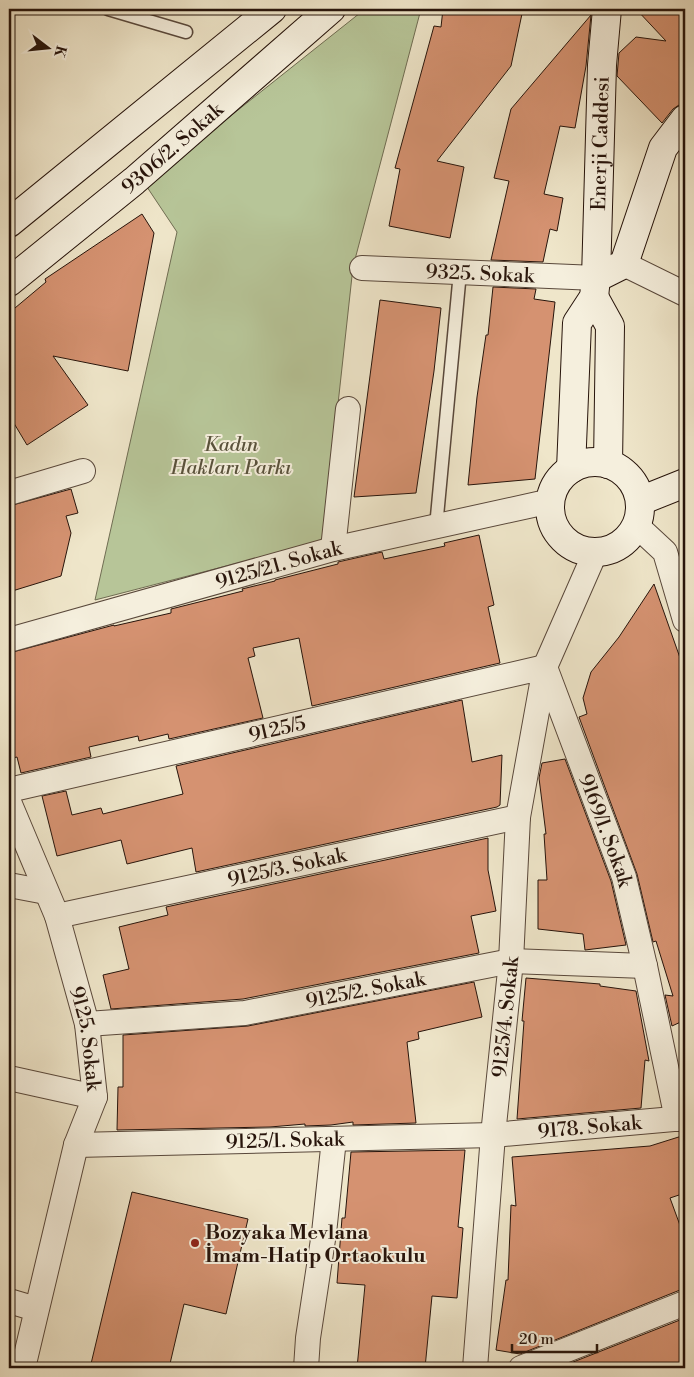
<svg xmlns="http://www.w3.org/2000/svg" width="694" height="1377" font-family="'Libre Bodoni',serif">
	<style>
		.green { fill: #b7c598; stroke: #6f6c52 }
		.building { fill: #d59271; stroke: #27140b }
		.lines { fill: none; stroke-linecap: round; stroke-linejoin: round }
		.lane-casing { stroke: #59483b; stroke-width: 15 }
		.street-casing { stroke: #59483b; stroke-width: 26 }
		.secondary-casing { stroke: #27140b; stroke-width: 30 }
		.lane { stroke: #f5efdd; stroke-width: 12 }
		.street { stroke: #f5efdd; stroke-width: 24 }
		.secondary { stroke: #f5efdd; stroke-width: 28 }
		.poi-dot { fill: #8f2418; stroke: #f5efdd; stroke-width: 2 }
		.labels { text-anchor: middle; stroke-width: 4; stroke-linejoin: round; paint-order: stroke }
		.street-label { font-size: 20px; fill: #27140b; stroke: #f5efdd }
		.park-label { font-size: 20px; font-style: italic; fill: #59523c; stroke: #f5efdd }
		.poi-label { font-size: 20px; font-weight: bold; fill: #27140b; stroke: #f5efdd; text-anchor: start }
	</style>
	<rect width="100%" height="100%" fill="#efe6ca"/>
	<filter id="stains"><feTurbulence type="fractalNoise" baseFrequency=".004" numOctaves="4"/><feColorMatrix values="0 0 0 0 .2 0 0 0 0 .09 0 0 0 0 .02 0 0 0 .5 -.17"/></filter>
	<radialGradient id="worn" r=".72"><stop offset=".6" stop-color="#630" stop-opacity="0"/><stop offset="1" stop-color="#630" stop-opacity=".3"/></radialGradient>
	<path class="green" d="M365 9H421L353 267 323 541 95 600 177 232 145 184Z"/>
	<g class="building">
		<path d="M443 9H523L511 66 437 161 464 167 450 238 389 226 400 169 395 168 434 26 441 27Z"/>
		<path d="M636 9H685V104L679 105 673 109 662 123 617 76 619 53 636 37 666 41Z"/>
		<path d="M591 15 586 66 575 128 560 126 544 194 563 198 557 231 550 229 543 262 491 260 509 181 494 178 511 109Z"/>
		<path d="M142 214 154 233 128 371 53 356 88 405 27 445 9 415V313L46 282 45 279Z"/>
		<path d="M493 287 536 289 534 299 555 302 535 479 468 485 477 397 486 335H488Z"/>
		<path d="M380 300 441 308 434 371 416 493 354 497Z"/>
		<path d="M71 489 78 513 66 516 71 533 61 576 9 592V506Z"/>
		<path d="M479 535 494 605 488 607 500 663 312 706 299 638 253 648 255 656 248 658 263 718 169 739 168 734 139 741 138 736 89 747 91 757 21 773 17 757 13 758 9 740V653L114 625V626L171 613V609L243 591 242 589 275 581V580L338 564V562L382 552 384 559 445 546 444 543Z"/>
		<path d="M654 584 685 672V1020L672 1026 665 995 673 996 656 941 653 942 637 874 579 717 587 714 583 698 591 672 619 637Z"/>
		<path d="M462 700 472 762 502 755 500 805 497 807 196 872 192 848 127 864 121 840 57 856 42 796 66 791 72 815 101 808 103 814 183 794 176 766Z"/>
		<path d="M565 759 611 881 626 945 585 950 583 934 538 929V880H547L544 834H546L539 778 542 763Z"/>
		<path d="M488 838V870L496 911 471 916 479 953 243 999 111 1009 103 975 129 969 119 927 168 915 166 907Z"/>
		<path d="M526 978 600 984V986L636 991 649 1061 645 1060 641 1108 517 1119 524 1021H522Z"/>
		<path d="M474 982 482 1017 418 1032 419 1039 407 1042 416 1123 353 1125V1122L331 1125 305 1126V1124L270 1127 117 1130 118 1087H123V1035L248 1026Z"/>
		<path d="M685 1135V1193L670 1198 685 1239V1290H680L520 1354 496 1350 506 1280H508L511 1205 516 1206 512 1157 650 1146Z"/>
		<path d="M465 1150 458 1227 463 1228 457 1298 432 1296 425 1368H357L365 1285 337 1283 342 1218H345L351 1152Z"/>
		<path d="M132 1192 248 1219 226 1314 184 1304 169 1368H90Z"/>
		<path d="M685 1318V1368H558Z"/>
	</g>
	<g class="lines">
		<defs>
			<g id="lane">
				<path d="M108 9 186 32"/>
				<path d="M436 527 460 272"/>
			</g>
			<g id="street">
				<path d="M624 264 685 294"/>
				<path id="s1" d="M362 268 596 278"/>
				<path d="M9 493 83 471"/>
				<path d="M637 526 665 552 685 620"/>
				<path d="M333 549 348 409"/>
				<path id="s2" d="M595 553 545 667 624 877 645 966 677 1119"/>
				<path id="s3" d="M9 640 333 549 551 501"/>
				<path id="s4" d="M9 790 545 667 518 817 511 961 493 1135 475 1368"/>
				<path id="s5" d="M9 802 57 916 87 1024 95 1097 76 1145 23 1368"/>
				<path d="M9 885 46 892"/>
				<path id="s6" d="M57 916 518 817"/>
				<path id="s7" d="M87 1024 245 1013 511 961 645 966"/>
				<path d="M9 1078 95 1097"/>
				<path id="s8" d="M76 1145 493 1135 685 1118"/>
				<path d="M9 1301 36 1309"/>
				<path d="M306 1368 308 1338 324 1233 334 1139"/>
				<path d="M521 1368 685 1303"/>
			</g>
			<g id="secondary">
				<path d="M9 223 272 9"/>
				<path d="M596 278 624 264 663 148 685 119"/>
				<path id="s9" d="M9 282 134 181 331 9"/>
				<path d="M594 297 610 326 608 464"/>
				<circle cx="595" cy="507" r="45"/>
				<path id="s10" d="M571 469 577 323 594 297 596 278 602 65 607 9"/>
				<path d="M640 501 685 483"/>
			</g>
		</defs>
		<use href="#lane" class="lane-casing"/>
		<use href="#street" class="street-casing"/>
		<use href="#secondary" class="secondary-casing"/>
		<use href="#lane" class="lane"/>
		<use href="#street" class="street"/>
		<use href="#secondary" class="secondary"/>
	</g>
	<circle class="poi-dot" cx="195" cy="1243" r="5"/>
	<g class="labels">
		<g class="street-label">
			<text dy="7" stroke="none"><textPath href="#s10" startOffset="331">Enerji Caddesi</textPath></text>
			<text dy="7" stroke="none"><textPath href="#s9" startOffset="211">9306/2. Sokak</textPath></text>
			<text dy="7" stroke="none"><textPath href="#s1" startOffset="118">9325. Sokak</textPath></text>
			<text dy="7" stroke="none"><textPath href="#s3" startOffset="280">9125/21. Sokak</textPath></text>
			<text dy="7" stroke="none"><textPath href="#s4" startOffset="275">9125/5</textPath></text>
			<text dy="7" stroke="none"><textPath href="#s2" startOffset="299">9169/1. Sokak</textPath></text>
			<text dy="7" stroke="none"><textPath href="#s6" startOffset="235">9125/3. Sokak</textPath></text>
			<text dy="7" stroke="none"><textPath href="#s7" startOffset="281">9125/2. Sokak</textPath></text>
			<text transform="translate(505 1017) rotate(-84)" y="7">9125/4. Sokak</text>
			<text dy="7" stroke="none"><textPath href="#s5" startOffset="250">9125. Sokak</textPath></text>
			<text dy="7" stroke="none"><textPath href="#s8" startOffset="514">9178. Sokak</textPath></text>
			<text dy="7" stroke="none"><textPath href="#s8" startOffset="209">9125/1. Sokak</textPath></text>
		</g>
		<g class="park-label">
			<text x="231" y="451">Kadın<tspan x="231" dy="23">Hakları Parkı</tspan></text>
		</g>
		<g class="poi-label">
			<text x="205" y="1239">Bozyaka Mevlana<tspan x="205" dy="23">İmam-Hatip Ortaokulu</tspan></text>
		</g>
	</g>
	<rect width="694" height="1377" fill="none" stroke="#efe6ca" stroke-width="30"/>
	<rect x="10" y="10" width="674" height="1357" fill="none" stroke="#27140b" stroke-width="2.5"/>
	<rect x="15" y="15" width="664" height="1347" fill="none" stroke="#27140b"/>
	<g transform="translate(48 48) rotate(106)" stroke="#f5efdd" stroke-width="4" paint-order="stroke">
	<path d="M0-4L9 19L0 12L-9 19Z" fill="#27140b"/>
	<text y="-8" font-size="14" font-weight="bold" text-anchor="middle" fill="#27140b">K</text>
	</g>
	<path d="M512 1344v8h85v-8" fill="none" stroke="#27140b" stroke-width="2.5"/>
	<text x="519" y="1344" font-size="15" fill="#27140b" stroke="#f5efdd" stroke-width="4" paint-order="stroke">20 m</text>
	<rect width="100%" height="100%" filter="url(#stains)"/>
	<rect width="100%" height="100%" fill="url(#worn)"/>
</svg>
